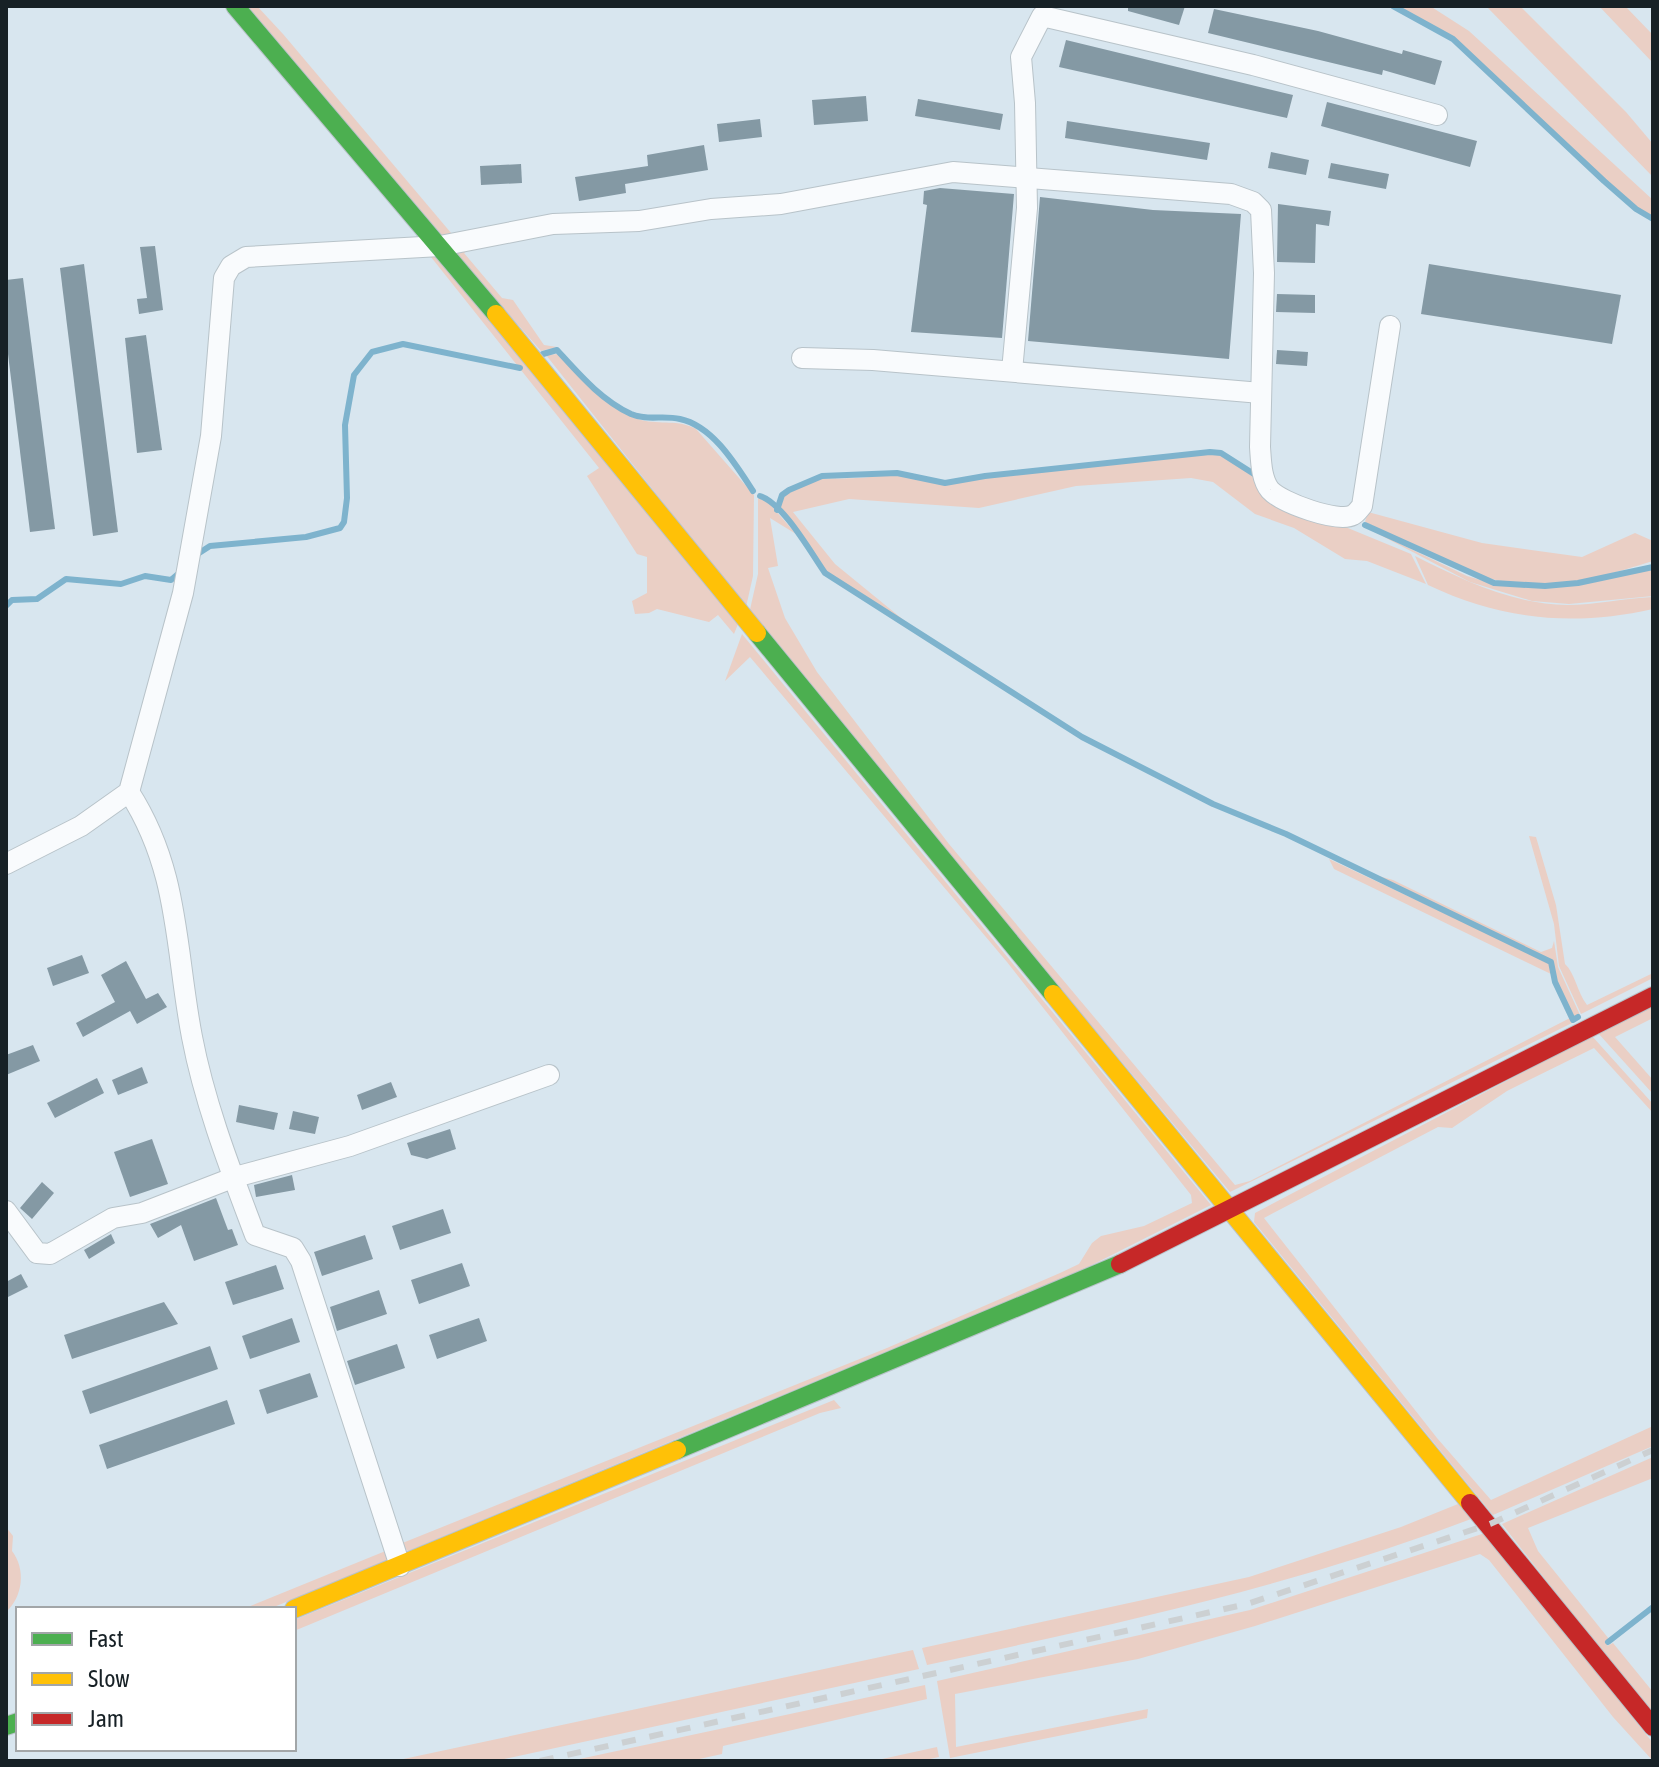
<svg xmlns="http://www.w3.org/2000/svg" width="1659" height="1767" font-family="'Asap Condensed',sans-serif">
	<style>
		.green { fill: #eacfc5 }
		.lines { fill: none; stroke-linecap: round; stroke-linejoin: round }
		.stream { stroke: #7eb3cd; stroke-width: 6 }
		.building { fill: #8499a4 }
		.street-casing { stroke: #b8c3c9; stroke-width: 22 }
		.fast-casing { stroke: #b8c3c9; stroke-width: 20 }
		.slow-casing { stroke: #b8c3c9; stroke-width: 20 }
		.jam-casing { stroke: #b8c3c9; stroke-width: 20 }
		.street { stroke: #f9fbfd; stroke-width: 20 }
		.fast { stroke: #4caf50; stroke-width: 18 }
		.slow { stroke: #ffc107; stroke-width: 18 }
		.jam { stroke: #c62828; stroke-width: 18 }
		.rail { stroke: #ccd0d2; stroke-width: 6; stroke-dasharray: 14 14; stroke-linecap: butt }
	</style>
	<rect width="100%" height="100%" fill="#d8e6ef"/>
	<g class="green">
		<path d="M245 6H257L283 34 457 240 448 242Z"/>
		<path d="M1395 6H1430L1469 31 1653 200V217L1637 208 1605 180 1453 39Z"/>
		<path d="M1486 6H1520L1626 112 1653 144V177Z"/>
		<path d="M1599 6H1625L1653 35V63Z"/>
		<path d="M481 243 464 253 502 298 513 300 544 345 557 347 541 351 451 248Z"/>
		<path d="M438 251 738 624 734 634 718 615 709 622 657 609 649 613 635 614 632 601 647 593V557L637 554 587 476 599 468 427 252Z"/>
		<path d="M558 354C582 379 607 410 641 420 661 425 678 419 696 429L754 495 753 576 746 607 546 355Z"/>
		<path d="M1210 453 1220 455 1343 526 1411 554 1426 584 1367 561 1345 559 1294 528 1255 514 1213 482 1191 478 1076 486 979 508 849 499 793 512 835 564 906 622 826 572 779 510C788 472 826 480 856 478 875 477 893 473 912 475 925 477 935 483 948 483 961 483 973 480 985 477Z"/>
		<path d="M758 498 768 502 796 534 770 518 778 566 768 568 785 618 817 672 949 844 1235 1185 1250 1181 1570 1018 1572 1023 1230 1192 749 614 758 574Z"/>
		<path d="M1368 512 1482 543 1582 557 1635 533 1653 541V561C1605 576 1548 593 1496 580 1451 569 1407 541 1365 522Z"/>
		<path d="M1363 526 1467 576 1494 584 1523 587 1579 584 1653 569V596L1569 604 1532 601 1470 582Z"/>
		<path d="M1415 556C1463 580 1512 604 1567 605 1595 605 1624 598 1653 597V609C1573 627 1502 620 1428 585Z"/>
		<path d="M742 634 1211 1205 1082 1270 408 1551 400 1544 887 1348 1060 1273 1079 1264 1092 1243 1101 1236 1144 1226 1192 1203 1191 1195 1007 962 750 657 725 681Z"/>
		<path d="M1529 836 1536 837 1556 905 1565 964C1575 973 1577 992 1587 1005L1653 973V978L1581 1014 1559 966 1554 924Z"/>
		<path d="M1329 859 1550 963 1551 974 1334 869Z"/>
		<path d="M1364 872 1393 880 1541 952 1552 948 1554 941 1558 967 1580 1015 1574 1018 1557 981 1552 961Z"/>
		<path d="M1653 1004V1018L1615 1037 1653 1080V1094L1598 1033Z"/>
		<path d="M1592 1036 1653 1104V1113L1594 1048 1507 1091 1452 1128 1438 1127 1264 1218 1437 1438 1491 1500 1653 1426V1446L1493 1515 1254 1222 1255 1213Z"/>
		<path d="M834 1400 841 1408 820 1413 294 1631V1620Z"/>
		<path d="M1653 1457V1478L1528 1528 1538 1551 1609 1639 1607 1646 1613 1643 1653 1692V1717L1502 1524Z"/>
		<path d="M1458 1504 1471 1519C1294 1586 1111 1625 927 1665L922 1648 1249 1577 1401 1527Z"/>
		<path d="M6 1527 13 1536 12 1551C26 1569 23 1597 6 1612Z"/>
		<path d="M1485 1533 1653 1743V1761L1613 1717 1489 1560 1480 1554 1255 1626 1138 1659 955 1694 956 1747 1148 1709 1147 1718 950 1758 937 1681 1250 1610Z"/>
		<path d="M388 1550 386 1561 269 1609H243Z"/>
		<path d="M913 1650 919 1669 495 1761H394Z"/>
		<path d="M925 1685 927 1699 723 1746 722 1754 690 1761H570Z"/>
		<path d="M937 1747 939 1757 920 1761H873Z"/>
	</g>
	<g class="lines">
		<g class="stream">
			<path d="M1393 6 1453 39 1604 181 1636 209 1653 219"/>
			<path d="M543 354 557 350C579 374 601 400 631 414 647 421 663 415 680 419 713 426 736 465 753 491"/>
			<path d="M760 496C783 503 811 553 825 573L1082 737 1213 804 1286 834 1551 962 1555 982 1573 1020 1578 1017"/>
			<path d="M777 510 782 495 789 490 822 476 897 473 945 483 985 476 1210 452 1221 453 1254 474"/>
			<path d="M1365 525 1494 583 1545 586 1578 583 1653 567"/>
			<path d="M196 555 210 546 306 537 340 528 344 522 347 498 345 425 354 375 372 352 403 344 520 368"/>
			<path d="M6 606 12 600 37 599 66 579 121 584 145 576 171 580 178 574"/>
			<path d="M1608 1642 1653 1607"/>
		</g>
	</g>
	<g class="building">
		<path d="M1128 6H1185L1179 25 1128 11Z"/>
		<path d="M1214 9 1318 31 1402 54 1403 50 1442 61 1435 85 1383 70 1382 75 1208 33Z"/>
		<path d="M1066 40 1293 95 1287 118 1059 67Z"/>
		<path d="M866 96 868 121 814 125 812 100Z"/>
		<path d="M918 99 1003 114 1000 130 915 116Z"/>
		<path d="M1327 102 1477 141 1470 167 1321 126Z"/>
		<path d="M760 119 762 137 719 142 717 124Z"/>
		<path d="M1067 121 1210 143 1207 160 1065 138Z"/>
		<path d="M704 145 708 170 625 184 626 193 579 201 575 177 648 166 647 155Z"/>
		<path d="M1271 152 1309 160 1306 175 1268 168Z"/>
		<path d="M1331 163 1389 174 1386 189 1328 178Z"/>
		<path d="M521 164 522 183 481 185 480 166Z"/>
		<path d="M940 188 1014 194 1002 338 911 332 927 205 923 204 924 191Z"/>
		<path d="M1040 197 1153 210 1241 214 1229 359 1028 341Z"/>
		<path d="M1278 204 1331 211 1329 226 1316 224 1315 263 1277 262Z"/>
		<path d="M155 246 163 310 139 314 137 299 147 298 140 247Z"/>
		<path d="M84 264 118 532 93 536 60 268Z"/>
		<path d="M1429 264 1621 295 1612 344 1421 314Z"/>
		<path d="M23 278 55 529 30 532 6 338V280Z"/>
		<path d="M1277 294 1315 295V313L1276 312Z"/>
		<path d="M146 335 162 450 137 453 125 338Z"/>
		<path d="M1277 350 1308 352 1307 366 1276 364Z"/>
		<path d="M82 955 89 973 53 986 47 968Z"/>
		<path d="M126 961 146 999 158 993 167 1007 137 1024 130 1011 83 1037 76 1023 115 1002 101 975Z"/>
		<path d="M33 1045 40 1061 6 1075V1055Z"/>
		<path d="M142 1067 148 1083 118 1095 112 1080Z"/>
		<path d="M97 1078 104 1093 55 1118 47 1103Z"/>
		<path d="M391 1082 397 1097 362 1110 357 1095Z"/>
		<path d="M239 1105 278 1113 274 1130 236 1122Z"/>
		<path d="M293 1111 319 1117 315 1134 289 1129Z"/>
		<path d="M450 1129 456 1149 427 1159 411 1155 407 1143Z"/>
		<path d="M152 1139 168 1184 130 1197 114 1152Z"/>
		<path d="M292 1175 295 1190 256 1197 254 1185Z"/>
		<path d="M42 1182 54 1193 32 1219 20 1208Z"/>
		<path d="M216 1198 228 1230 232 1229 238 1245 194 1261 181 1225 158 1238 150 1224Z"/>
		<path d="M443 1209 451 1233 400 1250 392 1226Z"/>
		<path d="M111 1234 115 1243 89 1259 84 1250Z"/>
		<path d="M365 1235 373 1259 322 1276 314 1252Z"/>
		<path d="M462 1263 470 1286 419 1304 411 1280Z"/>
		<path d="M276 1265 284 1289 233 1305 225 1282Z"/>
		<path d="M21 1274 28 1287 6 1298V1282Z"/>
		<path d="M379 1290 387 1314 337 1331 330 1307Z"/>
		<path d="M164 1302 178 1324 72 1359 64 1335Z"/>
		<path d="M292 1318 300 1342 250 1359 242 1336Z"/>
		<path d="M479 1318 487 1341 437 1359 429 1335Z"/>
		<path d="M397 1344 405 1368 355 1385 347 1361Z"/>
		<path d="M210 1346 218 1369 90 1414 82 1391Z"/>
		<path d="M310 1373 318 1397 267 1414 259 1390Z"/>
		<path d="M227 1400 235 1424 107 1469 99 1445Z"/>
	</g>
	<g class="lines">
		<defs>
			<g id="street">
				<path d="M802 358 873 360 1261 393"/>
				<path d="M1012 371 1027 208 1025 103 1021 57 1042 16 1253 65 1437 115"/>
				<path d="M129 792C180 871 175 949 192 1037 205 1105 231 1171 255 1235L293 1248 301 1261 400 1566"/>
				<path d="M6 864 81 826 129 792 183 593 211 436 224 278 231 266 246 257 440 246 553 224 639 221 711 209 781 204 953 172 1231 194 1253 202 1261 210 1264 273 1260 447C1261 460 1261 479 1270 490 1282 503 1338 523 1353 515 1357 513 1359 509 1362 506L1390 326"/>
				<path d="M6 1211 37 1253 50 1254 113 1218 142 1213 235 1177 350 1146 549 1075"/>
			</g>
			<g id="fast">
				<path d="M235 6 496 314"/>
				<path d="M757 633 1053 994"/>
				<path d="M677 1450 1120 1264"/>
				<path d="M6 1726 18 1722"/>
			</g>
			<g id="slow">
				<path d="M496 314 757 633"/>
				<path d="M1053 994 1470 1503"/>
				<path d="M294 1609 677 1450"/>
			</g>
			<g id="jam">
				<path d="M1120 1264 1653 996"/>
				<path d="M1470 1503 1653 1727"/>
			</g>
		</defs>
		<use href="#street" class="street-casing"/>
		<use href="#fast" class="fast-casing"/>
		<use href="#slow" class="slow-casing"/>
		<use href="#jam" class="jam-casing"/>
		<use href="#street" class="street"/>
		<use href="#fast" class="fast"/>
		<use href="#slow" class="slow"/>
		<use href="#jam" class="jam"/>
		<path class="rail" d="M540 1761 1247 1604 1490 1524 1653 1450"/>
	</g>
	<rect width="1659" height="1767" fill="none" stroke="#172126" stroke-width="16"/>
	<rect x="16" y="1607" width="280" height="144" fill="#ffffff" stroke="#a2a6a8" stroke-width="2"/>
	<rect x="32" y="1633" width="40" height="12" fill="#4caf50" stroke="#a2a6a8" stroke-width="2"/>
	<text x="88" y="1647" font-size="24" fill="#172126">Fast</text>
	<rect x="32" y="1673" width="40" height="12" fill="#ffc107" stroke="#a2a6a8" stroke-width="2"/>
	<text x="88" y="1687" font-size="24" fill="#172126">Slow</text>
	<rect x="32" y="1713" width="40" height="12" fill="#c62828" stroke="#a2a6a8" stroke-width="2"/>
	<text x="88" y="1727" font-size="24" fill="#172126">Jam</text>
</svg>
